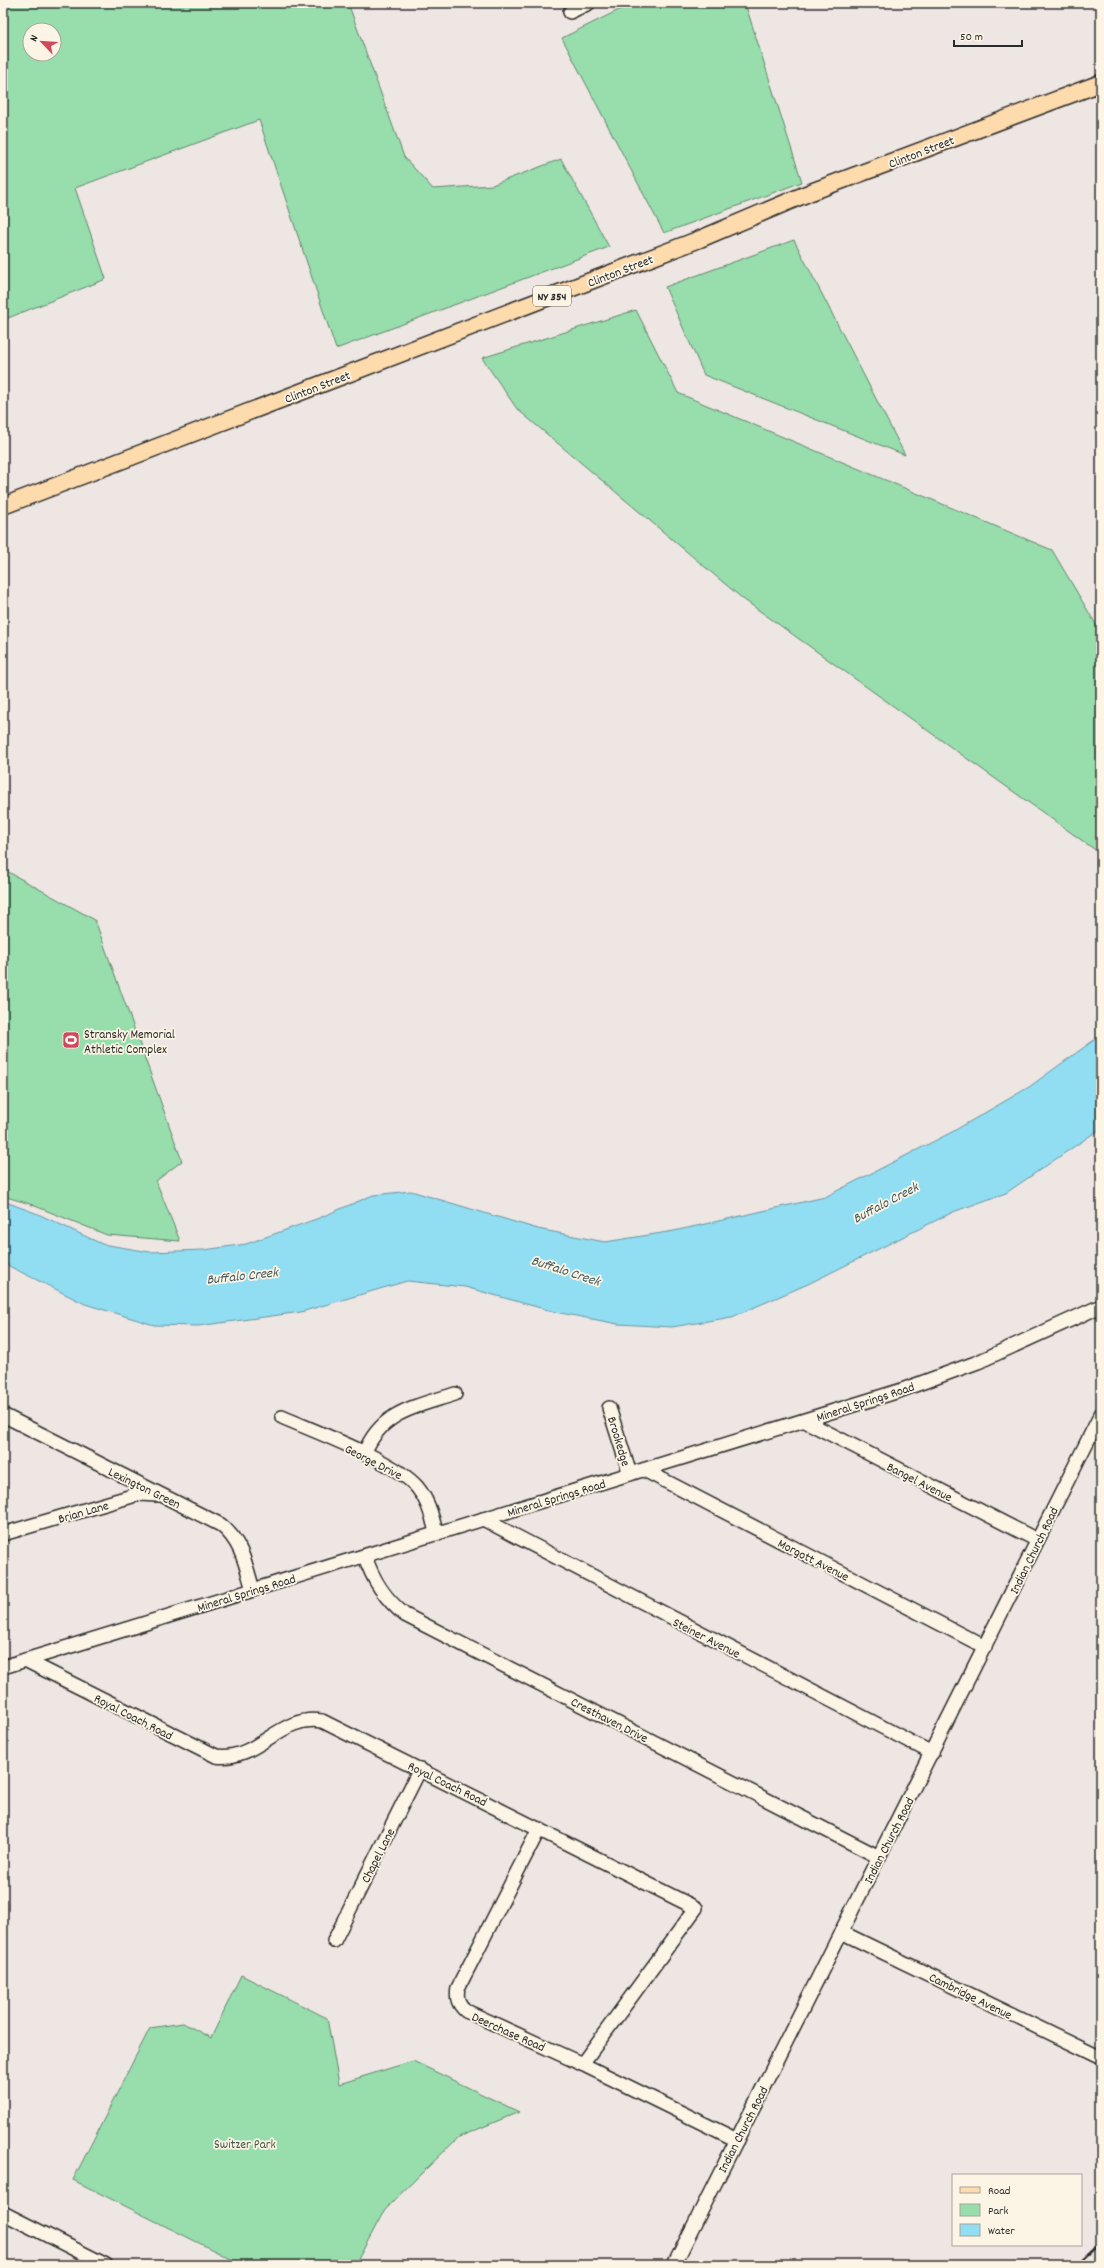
<svg xmlns="http://www.w3.org/2000/svg" width="1104" height="2268" font-family="Dekko,sans-serif">
	<style>
		.green { fill: #97deac; stroke: #61846c; fill-rule: evenodd }
		.water { fill: #91ddf2; stroke: #6896a2 }
		.lines { fill: none; stroke-linecap: round; stroke-linejoin: round }
		.minor-casing { stroke: #2b2b2b; stroke-width: 16 }
		.major-casing { stroke: #2b2b2b; stroke-width: 19 }
		.minor { stroke: #fcf5e5; stroke-width: 13 }
		.major { stroke: #fedbac; stroke-width: 16 }
		.rail { stroke: #2b2b2b; stroke-width: 2.5 }
		.labels { text-anchor: middle; stroke-width: 3.5; stroke-linejoin: round; paint-order: stroke }
		.shield { fill: #fcf5e5; stroke: #6a6863; stroke-width: 1 }
		.shield-label { font-size: 12px; font-weight: bold; fill: #2b2b2b }
		.street-label { font-size: 13px; fill: #2b2b2b; stroke: #fcf5e5 }
		.poi-label { font-size: 13px; fill: #2b2b2b; stroke: #fcf5e5; text-anchor: start }
		.park-label { font-size: 13px; fill: #46584b; stroke: #fcf5e5 }
		.water-label { font-size: 14px; font-style: italic; fill: #44585d; stroke: #fcf5e5 }
	</style>
	<rect width="100%" height="100%" fill="#eee6e3"/>
	<filter id="ink" filterUnits="userSpaceOnUse"><feTurbulence type="fractalNoise" baseFrequency=".025" numOctaves="2"/><feDisplacementMap in="SourceGraphic" scale="8" xChannelSelector="R" yChannelSelector="G"/><feConvolveMatrix kernelMatrix="1 2 1 2 8 2 1 2 1" color-interpolation-filters="sRGB"/></filter>
	<g filter="url(#ink)">
		<g class="green">
			<path d="M3 3H348L404 157 433 189 492 185 561 159 609 247 336 349 259 120 75 188 106 279 3 320ZM30 30H54V54H30Z"/>
			<path d="M633 3H745L802 182 664 233 562 38Z"/>
			<path d="M794 240 905 455 704 375 665 287Z"/>
			<path d="M636 310 678 393 1052 550 1101 633V854L743 599 517 409 482 358Z"/>
			<path d="M3 869 95 920 182 1161 156 1181 180 1241 107 1235 30 1204 3 1196Z"/>
			<path d="M241 1975 327 2018 339 2084 413 2061 519 2112 459 2137 385 2209 355 2265H243L73 2180 150 2028 183 2023 211 2038Z"/>
		</g>
		<path class="water" d="M1101 1035 1100 1129 1006 1193 953 1212 808 1284 732 1317 672 1327 618 1324 555 1312 465 1287 407 1281 301 1312 198 1326 154 1325 85 1304 3 1263V1201L38 1214 102 1244 150 1252 204 1250 246 1244 319 1218 373 1195 411 1191 538 1229 605 1242 674 1231 825 1197 952 1132 1029 1087Z"/>
		<g class="lines">
			<defs>
				<g id="minor">
					<path d="M570 12 589 3"/>
					<path d="M609 1408 630 1474"/>
					<path d="M3 1415 221 1525C242 1542 246 1566 253 1590"/>
					<path d="M282 1417C316 1432 395 1461 417 1487 428 1500 433 1517 436 1534"/>
					<path d="M805 1421 1037 1540"/>
					<path d="M364 1454C381 1411 415 1407 455 1394"/>
					<path d="M644 1470 985 1647"/>
					<path d="M483 1519 932 1753"/>
					<path d="M3 1534 139 1494 157 1495"/>
					<path d="M365 1556C373 1581 385 1599 405 1615L879 1857"/>
					<path d="M25 1660 216 1756C257 1762 281 1713 322 1721L696 1908 582 2064"/>
					<path d="M3 1667 899 1391 978 1362 1101 1306"/>
					<path d="M539 1829 458 1988C456 1998 458 2004 466 2011L582 2064 737 2140"/>
					<path d="M841 1932 1101 2058"/>
					<path d="M334 1941 420 1769"/>
					<path d="M3 2213 106 2265"/>
					<path d="M674 2265 1101 1414"/>
				</g>
				<path id="major" d="M3 506 700 239 811 192 1101 83"/>
			</defs>
			<use href="#minor" class="minor-casing"/>
			<use href="#major" class="major-casing"/>
			<use href="#minor" class="minor"/>
			<use href="#major" class="major"/>
			<path class="rail" d="M1077 2265 1101 2243"/>
		</g>
	</g>
	<defs>
		<symbol id="stadium-square" viewBox="-11 -11 22 22"><rect x="-9" y="-9" width="18" height="18" rx="4" fill="#d1495b" stroke="#fcf5e5"/><path d="M0-5a6.5 5 0 1 0 0 10a6.5 5 0 1 0 0-10ZM-3.5-1.8h7v3.6h-7Z" fill="#fff"/></symbol>
	</defs>
	<g fill-rule="evenodd">
		<use href="#stadium-square" x="61" y="1030" width="20" height="20"/>
	</g>
	<g class="labels">
		<rect class="shield" x="533" y="286" width="38" height="20" rx="3"/>
		<g class="shield-label">
			<text x="552" y="300">NY 354</text>
		</g>
		<g class="street-label">
			<text transform="translate(921 151) rotate(-21)" y="5">Clinton Street</text>
			<text transform="translate(620 270) rotate(-21)" y="5">Clinton Street</text>
			<text transform="translate(317 386) rotate(-21)" y="5">Clinton Street</text>
			<text transform="translate(865 1401) rotate(-18)" y="5">Mineral Springs Road</text>
			<text transform="translate(620 1441) rotate(73)" y="5">Brookedge</text>
			<text transform="translate(374 1461) rotate(27)" y="5">George Drive</text>
			<text transform="translate(920 1481) rotate(27)" y="5">Bangel Avenue</text>
			<text transform="translate(145 1487) rotate(26)" y="5">Lexington Green</text>
			<text transform="translate(556 1497) rotate(-17)" y="5">Mineral Springs Road</text>
			<text transform="translate(83 1511) rotate(-16)" y="5">Brian Lane</text>
			<text transform="translate(1033 1550) rotate(-64)" y="5">Indian Church Road</text>
			<text transform="translate(814 1559) rotate(27)" y="5">Morgott Avenue</text>
			<text transform="translate(246 1592) rotate(-17)" y="5">Mineral Springs Road</text>
			<text transform="translate(707 1637) rotate(27)" y="5">Steiner Avenue</text>
			<text transform="translate(134 1716) rotate(27)" y="5">Royal Coach Road</text>
			<text transform="translate(610 1719) rotate(27)" y="5">Cresthaven Drive</text>
			<text transform="translate(448 1783) rotate(26)" y="5">Royal Coach Road</text>
			<text transform="translate(888 1840) rotate(-63)" y="5">Indian Church Road</text>
			<text transform="translate(377 1855) rotate(-63)" y="5">Chapel Lane</text>
			<text transform="translate(971 1995) rotate(26)" y="5">Cambridge Avenue</text>
			<text transform="translate(509 2031) rotate(24)" y="5">Deerchase Road</text>
			<text transform="translate(742 2129) rotate(-63)" y="5">Indian Church Road</text>
		</g>
		<g class="poi-label">
			<text x="84" y="1038">Stransky Memorial<tspan x="84" dy="15">Athletic Complex</tspan></text>
		</g>
		<g class="park-label">
			<text x="245" y="2148">Switzer Park</text>
		</g>
		<g class="water-label">
			<text transform="translate(885 1202) rotate(-28)" y="5">Buffalo Creek</text>
			<text transform="translate(566 1270) rotate(18)" y="5">Buffalo Creek</text>
			<text transform="translate(242 1275) rotate(-6)" y="5">Buffalo Creek</text>
		</g>
	</g>
	<rect width="1104" height="2268" fill="none" stroke="#fcf5e5" stroke-width="16"/>
	<rect x="8" y="8" width="1088" height="2252" fill="none" stroke="#2b2b2b" stroke-width="1.5" filter="url(#ink)"/>
	<rect x="952" y="2174" width="130" height="72" fill="#fcf5e5" stroke="#a8a49b"/>
	<rect x="960" y="2187" width="20" height="6" fill="#fedbac" stroke="#a8a49b"/>
	<text x="988" y="2194" font-size="12" fill="#2b2b2b">Road</text>
	<rect x="960" y="2204" width="20" height="12" fill="#97deac" stroke="#a8a49b"/>
	<text x="988" y="2214" font-size="12" fill="#2b2b2b">Park</text>
	<rect x="960" y="2224" width="20" height="12" fill="#91ddf2" stroke="#a8a49b"/>
	<text x="988" y="2234" font-size="12" fill="#2b2b2b">Water</text>
	<g transform="translate(42 42) rotate(295)"><circle r="19" fill="#fcf5e5" stroke="#a8a49b"/>
	<path d="M0-3L7 15L0 10L-7 15Z" fill="#d1495b"/>
	<text y="-6" font-size="11" font-weight="bold" text-anchor="middle" fill="#2b2b2b">N</text>
	</g>
	<path d="M954 40v6h68v-6" fill="none" stroke="#2b2b2b" stroke-width="2"/>
	<text x="960" y="40" font-size="12" fill="#2b2b2b" stroke="#fcf5e5" stroke-width="3" paint-order="stroke">50 m</text>
</svg>
